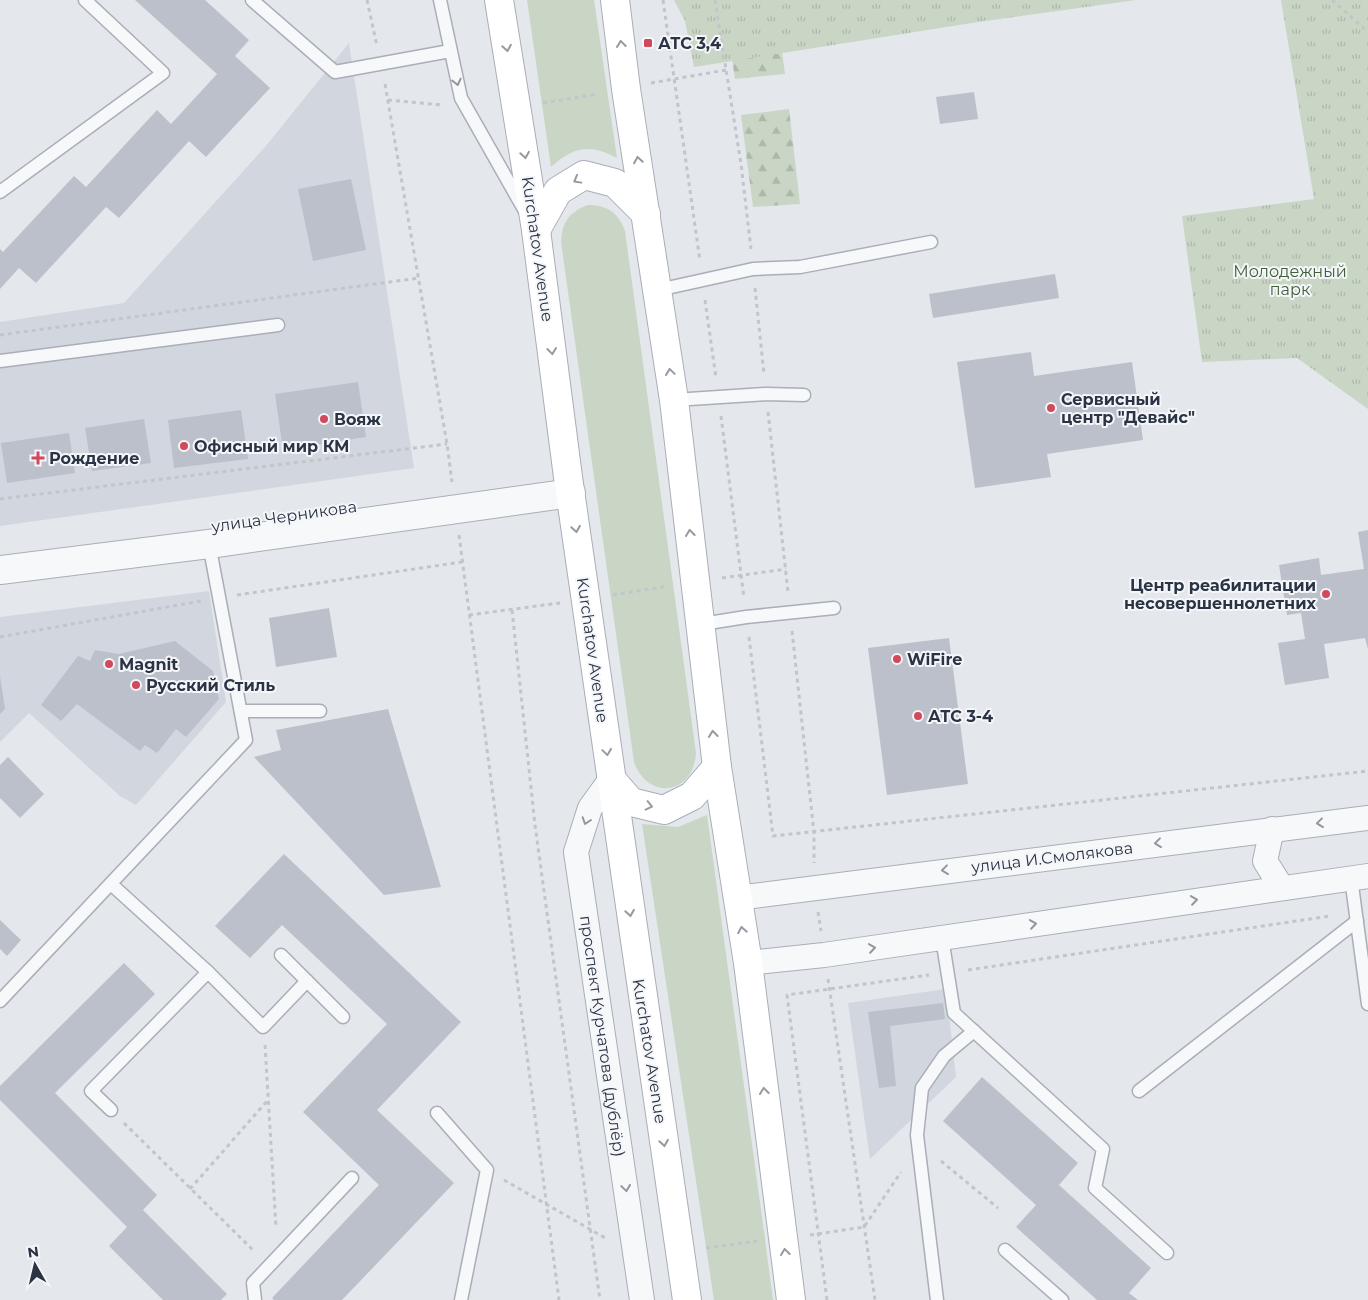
<svg xmlns="http://www.w3.org/2000/svg" width="1368" height="1300" font-family="Montserrat,sans-serif">
	<style>
		.built { fill: #d2d6de }
		.grass { fill: #c9d6c5 }
		.forest { fill: url(#forest-firs) }
		.park { fill: url(#park-tufts) }
		.building { fill: #bbc0ca }
		.lines { fill: none; stroke-linecap: round; stroke-linejoin: round }
		.service-casing { stroke: #a9aeb7; stroke-width: 15 }
		.minor-casing { stroke: #a9aeb7; stroke-width: 26 }
		.tertiary-casing { stroke: #a9aeb7; stroke-width: 30 }
		.secondary-casing { stroke: #a9aeb7; stroke-width: 30 }
		.path { stroke: #c2c5cb; stroke-width: 3; stroke-dasharray: 4 4; stroke-linecap: butt }
		.service { stroke: #f7f8fa; stroke-width: 12 }
		.minor { stroke: #f7f8fa; stroke-width: 24 }
		.tertiary { stroke: #f7f8fa; stroke-width: 28 }
		.secondary { stroke: #fff; stroke-width: 28 }
		.oneway { stroke: #959aa2 }
		.oneway2 { stroke: #9196a0 }
		.poi-dot { fill: #d1495b; stroke: #f4f6f9; stroke-width: 2 }
		.labels { text-anchor: middle; stroke-width: 4; stroke-linejoin: round; paint-order: stroke }
		.poi-label { font-size: 16px; font-weight: bold; fill: #2b3445; stroke: #f4f6f9; text-anchor: start }
		.street-label { font-size: 16px; fill: #2b3445; stroke: #f4f6f9 }
		.park-label { font-size: 16px; fill: #3f6138; stroke: #f4f6f9 }
	</style>
	<defs>
		<pattern id="forest-firs" width="22" height="20" patternUnits="userSpaceOnUse" patternTransform="scale(1.25)"><rect width="22" height="20" fill="#c9d6c5"/><path d="M5 1l3.5 6h-7zM16 11l3.5 6h-7z" fill="#adb8ab"/></pattern>
		<pattern id="park-tufts" width="24" height="20" patternUnits="userSpaceOnUse" patternTransform="scale(1.25)"><rect width="24" height="20" fill="#c9d6c5"/><path d="M3 7l-1-3M5 7V3M7 7l1-3M15 17l-1-3M17 17v-4M19 17l1-3" fill="none" stroke="#adb8ab"/></pattern>
	</defs>
	<rect width="100%" height="100%" fill="#e4e7ec"/>
	<g class="built">
		<path d="M349 43 414 468 0 526V322L124 303 265 147Z"/>
		<path d="M209 591 226 702 136 805 120 796 29 713 0 742V617Z"/>
		<path d="M946 989 956 1077 870 1159 848 1003Z"/>
	</g>
	<g class="grass">
		<path d="M527 0H594L617 158C590 144 574 146 551 167Z"/>
		<path d="M588 205C608 205 618 213 625 231L696 753C693 795 648 801 634 762L561 242C562 222 569 212 588 205Z"/>
		<path d="M707 815 765 1239 773 1300H714L642 824 678 827Z"/>
	</g>
	<g class="forest">
		<path d="M723 0H775L785 74 735 79Z"/>
		<path d="M789 109 800 204 753 207 741 115Z"/>
	</g>
	<g class="park">
		<path d="M674 0H1136L978 22 694 67 685 21Z"/>
		<path d="M1281 0H1368V409L1297 358 1202 362 1182 216 1314 199Z"/>
	</g>
	<g class="building">
		<path d="M135 0H205L249 40 235 56 270 88 206 157 189 141 119 218 106 207 36 283 19 268 0 289V249L3 252 74 176 86 187 157 110 171 124 217 74Z"/>
		<path d="M974 92 978 119 940 124 936 97Z"/>
		<path d="M351 179 366 250 313 261 298 189Z"/>
		<path d="M1055 274 1059 298 933 318 929 294Z"/>
		<path d="M1031 352 1034 376 1132 362 1143 440 1047 454 1051 477 975 488 957 362Z"/>
		<path d="M358 382 366 437 283 450 275 394Z"/>
		<path d="M241 410 248 459 174 468 168 420Z"/>
		<path d="M144 419 151 463 92 471 85 428Z"/>
		<path d="M69 433 75 473 7 483 1 443Z"/>
		<path d="M1368 530V649L1365 638 1324 644 1329 678 1285 685 1278 643 1305 639 1301 613 1287 615 1279 565 1319 558 1321 575 1364 569 1358 532Z"/>
		<path d="M329 608 337 657 276 667 269 618Z"/>
		<path d="M949 638 968 784 887 795 868 648Z"/>
		<path d="M175 641 213 671 219 699 186 737 176 729 157 753 145 745 140 751 77 704 61 721 41 705 78 656 90 661 95 650 119 654Z"/>
		<path d="M0 676 5 709 0 714Z"/>
		<path d="M388 709 441 887 384 895 254 757 281 750 276 730Z"/>
		<path d="M8 757 44 794 20 818 0 798V765Z"/>
		<path d="M284 854 461 1022 377 1110 454 1183 342 1300H274L272 1298 379 1185 303 1112 387 1024 282 925 250 958 215 926Z"/>
		<path d="M0 920 21 940 7 956 0 949Z"/>
		<path d="M124 963 155 994 55 1093 157 1195 143 1210 227 1294 221 1300H163L109 1246 127 1227 0 1100V1086Z"/>
		<path d="M943 1003 945 1019 890 1026 896 1086 879 1088 868 1012Z"/>
		<path d="M982 1077 1078 1163 1059 1185 1151 1268 1129 1293 1138 1300H1097L1016 1227 1036 1205 943 1121Z"/>
	</g>
	<g class="lines">
		<defs>
			<g id="service">
				<path d="M252 0 335 72 450 51"/>
				<path d="M440 0 461 98 525 211"/>
				<path d="M0 192 163 73 85 0"/>
				<path d="M658 290 753 269 800 267 931 242"/>
				<path d="M0 361 278 325"/>
				<path d="M674 400 766 394 804 395"/>
				<path d="M702 624 746 617 834 608"/>
				<path d="M241 711H320"/>
				<path d="M1351 878 1368 1004"/>
				<path d="M111 884 208 972 91 1091 111 1110"/>
				<path d="M942 938 954 1013 1103 1149 1095 1188 1167 1253"/>
				<path d="M281 955 343 1017"/>
				<path d="M208 972 263 1027 307 981"/>
				<path d="M0 1001 246 740 209 544"/>
				<path d="M1139 1091 1357 921"/>
				<path d="M437 1113 487 1170 461 1300"/>
				<path d="M1005 1250 1062 1300"/>
				<path d="M255 1300 253 1283 352 1178"/>
				<path d="M937 1300 917 1135 922 1088 944 1056 974 1031"/>
			</g>
			<g id="minor">
				<path d="M611 779 590 808 576 852 642 1300"/>
				<path d="M1272 829 1265 861 1282 888"/>
				<path d="M737 898 1368 818"/>
				<path d="M748 963 824 955 1368 876"/>
			</g>
			<path id="tertiary" d="M0 570 209 544 571 493"/>
			<g id="secondary">
				<path d="M499 0 536 230 568 477 687 1300"/>
				<path d="M615 0 626 89 674 400 717 767 748 963 791 1300"/>
				<path d="M536 230 558 191 584 175 615 183 646 214"/>
				<path d="M611 779 631 802 664 810 692 796 717 767"/>
			</g>
		</defs>
		<use href="#service" class="service-casing"/>
		<use href="#minor" class="minor-casing"/>
		<use href="#tertiary" class="tertiary-casing"/>
		<use href="#secondary" class="secondary-casing"/>
		<g class="path">
			<path d="M367 0 377 46"/>
			<path d="M663 0 700 261"/>
			<path d="M715 0 741 164 751 249"/>
			<path d="M1332 0 1368 32"/>
			<path d="M651 83 726 70"/>
			<path d="M385 84 447 444 452 482"/>
			<path d="M388 100 442 105"/>
			<path d="M543 103 598 94"/>
			<path d="M755 288 764 374"/>
			<path d="M705 300 716 378"/>
			<path d="M0 335 419 278"/>
			<path d="M768 412 788 592"/>
			<path d="M721 416 744 598"/>
			<path d="M0 499 447 444"/>
			<path d="M459 535 559 1300"/>
			<path d="M722 578 786 569"/>
			<path d="M237 595 462 562"/>
			<path d="M613 595 668 586"/>
			<path d="M512 610 535 825 600 1300"/>
			<path d="M469 615 560 603"/>
			<path d="M792 631 814 833V863"/>
			<path d="M0 637 201 601"/>
			<path d="M749 637 773 836 1368 771"/>
			<path d="M818 912 821 931"/>
			<path d="M968 970 1330 916"/>
			<path d="M828 979 875 1300"/>
			<path d="M265 1045 276 1228"/>
			<path d="M124 1123 255 1252"/>
			<path d="M941 1161 998 1208"/>
			<path d="M504 1180 607 1239"/>
			<path d="M190 1189 268 1100"/>
			<path d="M810 1235 864 1227 901 1172"/>
			<path d="M706 1248 757 1241"/>
			<path d="M827 1300 787 995 929 975"/>
		</g>
		<use href="#service" class="service"/>
		<use href="#minor" class="minor"/>
		<use href="#tertiary" class="tertiary"/>
		<use href="#secondary" class="secondary"/>
	</g>
	<defs><path id="oneway-chevron" d="M-2-3.5L2.5 0L-2 3.5" fill="none" stroke-width="1.6" stroke-linecap="round" stroke-linejoin="round" transform="scale(1.25)"/></defs>
	<g class="oneway">
		<use href="#oneway-chevron" transform="translate(621 44) rotate(-97)"/>
		<use href="#oneway-chevron" transform="translate(507 48) rotate(80)"/>
		<use href="#oneway-chevron" transform="translate(525 155) rotate(81)"/>
		<use href="#oneway-chevron" transform="translate(638 160) rotate(-99)"/>
		<use href="#oneway-chevron" transform="translate(577 180) rotate(151)"/>
		<use href="#oneway-chevron" transform="translate(552 351) rotate(83)"/>
		<use href="#oneway-chevron" transform="translate(670 372) rotate(-98)"/>
		<use href="#oneway-chevron" transform="translate(576 529) rotate(81)"/>
		<use href="#oneway-chevron" transform="translate(690 533) rotate(-97)"/>
		<use href="#oneway-chevron" transform="translate(713 734) rotate(-96)"/>
		<use href="#oneway-chevron" transform="translate(607 752) rotate(82)"/>
		<use href="#oneway-chevron" transform="translate(649 806) rotate(13)"/>
		<use href="#oneway-chevron" transform="translate(630 913) rotate(81)"/>
		<use href="#oneway-chevron" transform="translate(742 930) rotate(-100)"/>
		<use href="#oneway-chevron" transform="translate(764 1091) rotate(-97)"/>
		<use href="#oneway-chevron" transform="translate(664 1143) rotate(81)"/>
		<use href="#oneway-chevron" transform="translate(785 1252) rotate(-97)"/>
	</g>
	<g class="oneway2">
		<use href="#oneway-chevron" transform="translate(457 82) rotate(77)"/>
		<use href="#oneway-chevron" transform="translate(586 821) rotate(108)"/>
		<use href="#oneway-chevron" transform="translate(1320 823) rotate(173)"/>
		<use href="#oneway-chevron" transform="translate(1158 843) rotate(173)"/>
		<use href="#oneway-chevron" transform="translate(945 870) rotate(173)"/>
		<use href="#oneway-chevron" transform="translate(1194 900) rotate(-8)"/>
		<use href="#oneway-chevron" transform="translate(1033 924) rotate(-8)"/>
		<use href="#oneway-chevron" transform="translate(872 948) rotate(-8)"/>
		<use href="#oneway-chevron" transform="translate(626 1188) rotate(82)"/>
	</g>
	<g class="poi-dot">
		<rect x="643" y="38" width="10" height="10" rx="2.5"/>
		<circle cx="1051" cy="408" r="5"/>
		<circle cx="324" cy="419" r="5"/>
		<circle cx="184" cy="446" r="5"/>
		<path d="M35.5 450.5h5v5h5v5h-5v5h-5v-5h-5v-5h5z"/>
		<circle cx="1326" cy="594" r="5"/>
		<circle cx="897" cy="659" r="5"/>
		<circle cx="109" cy="664" r="5"/>
		<circle cx="136" cy="685" r="5"/>
		<circle cx="918" cy="716" r="5"/>
	</g>
	<g class="labels">
		<g class="poi-label">
			<text x="658" y="49">АТС 3,4</text>
			<text x="1061" y="405">Сервисный<tspan x="1061" dy="18">центр "Девайс"</tspan></text>
			<text x="334" y="425">Вояж</text>
			<text x="194" y="452">Офисный мир КМ</text>
			<text x="49" y="464">Рождение</text>
			<text x="1316" y="591" text-anchor="end">Центр реабилитации<tspan x="1316" dy="18">несовершеннолетних</tspan></text>
			<text x="907" y="665">WiFire</text>
			<text x="119" y="670">Magnit</text>
			<text x="146" y="691">Русский Стиль</text>
			<text x="928" y="722">АТС 3-4</text>
		</g>
		<g class="street-label">
			<text transform="translate(538 249) rotate(82)" y="6">Kurchatov Avenue</text>
			<text transform="translate(284 516) rotate(-8)" y="6">улица Черникова</text>
			<text transform="translate(593 650) rotate(82)" y="6">Kurchatov Avenue</text>
			<text transform="translate(1052 857) rotate(-7)" y="6">улица И.Смолякова</text>
			<text transform="translate(603 1036) rotate(82)" y="6">проспект Курчатова (дублёр)</text>
			<text transform="translate(650 1051) rotate(81)" y="6">Kurchatov Avenue</text>
		</g>
		<g class="park-label">
			<text x="1290" y="277">Молодежный<tspan x="1290" dy="18">парк</tspan></text>
		</g>
	</g>
	<g transform="translate(35 1265) rotate(352)" stroke="#f4f6f9" stroke-width="4" paint-order="stroke">
	<path d="M0-4L9 19L0 12L-9 19Z" fill="#2b3445"/>
	<text y="-8" font-size="14" font-weight="bold" text-anchor="middle" fill="#2b3445">N</text>
	</g>
</svg>
